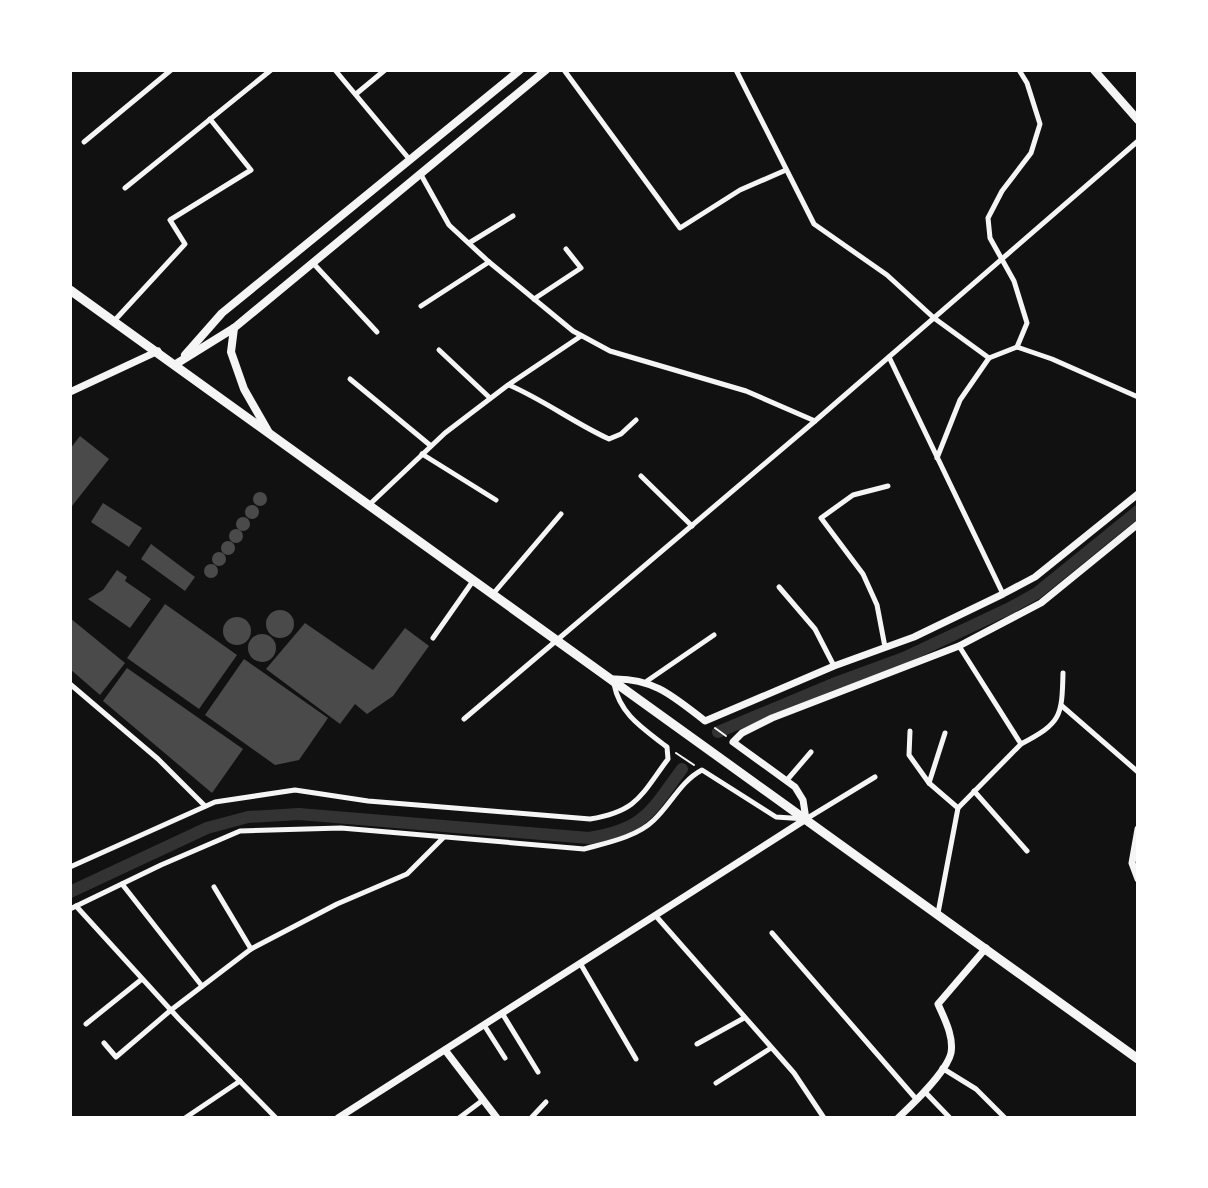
<svg xmlns="http://www.w3.org/2000/svg" width="1208" height="1188" font-family="Inter,sans-serif">
	<style>
		.lines { fill: none; stroke-linecap: round; stroke-linejoin: round }
		.canal { stroke: #333; stroke-width: 12 }
		.building { fill: #4a4a4a }
		.path { stroke: #f5f5f5; stroke-width: 2 }
		.minor { stroke: #f5f5f5; stroke-width: 5 }
		.tertiary { stroke: #f5f5f5; stroke-width: 7 }
		.secondary { stroke: #f5f5f5; stroke-width: 8 }
		.primary { stroke: #f5f5f5; stroke-width: 9 }
	</style>
	<rect width="100%" height="100%" fill="#111"/>
	<g class="lines">
		<g class="canal">
			<path d="M718 732 833 684 904 658 1008 609 1037 593 1138 511"/>
			<path d="M70 892 207 828 248 817 299 814 589 838C645 829 650 812 682 769"/>
		</g>
	</g>
	<g class="building">
		<path d="M80 436 109 459 72 506 70 504V449Z"/>
		<circle cx="260" cy="499" r="7"/>
		<path d="M103 503 142 528 129 547 91 522Z"/>
		<circle cx="252" cy="512" r="7"/>
		<circle cx="243" cy="524" r="7"/>
		<circle cx="236" cy="536" r="7"/>
		<circle cx="228" cy="548" r="7"/>
		<path d="M151 544 195 577 185 591 141 559Z"/>
		<circle cx="219" cy="559" r="7"/>
		<circle cx="211" cy="571" r="7"/>
		<path d="M117 570 127 577 125 581 151 599 130 628 88 599 103 590Z"/>
		<path d="M165 604 237 655 199 709 127 658Z"/>
		<circle cx="280" cy="624" r="14"/>
		<circle cx="237" cy="631" r="14"/>
		<path d="M70 618 125 663 100 695 70 669Z"/>
		<path d="M305 623 373 670 405 628 429 646 393 696 367 714 355 704 340 724 266 669Z"/>
		<circle cx="262" cy="648" r="14"/>
		<path d="M244 659 328 718 299 760 275 765 205 715Z"/>
		<path d="M127 668 243 749 212 793 103 701Z"/>
	</g>
	<g class="lines">
		<g class="path">
			<path d="M715 728 726 736"/>
			<path d="M676 753 694 765"/>
		</g>
		<g class="minor">
			<path d="M335 70 410 160"/>
			<path d="M564 70 680 228 740 190 786 170"/>
			<path d="M736 70 814 224 887 275 934 318 989 358"/>
			<path d="M356 94 385 70"/>
			<path d="M84 142 171 70"/>
			<path d="M420 173 449 225 489 262 573 331 610 351 746 391 815 421"/>
			<path d="M125 188 271 70"/>
			<path d="M469 243 513 216"/>
			<path d="M312 262 377 332"/>
			<path d="M534 299 581 268 566 249"/>
			<path d="M421 306 489 262"/>
			<path d="M115 320 185 244 170 220 251 170 210 119"/>
			<path d="M1017 347 1027 323 1014 281 990 238 988 218 1002 191 1031 153 1040 124 1027 83 1019 70"/>
			<path d="M439 350 490 398"/>
			<path d="M889 357 1003 594"/>
			<path d="M350 379 431 446"/>
			<path d="M509 385C544 400 574 423 609 439L621 434 636 420"/>
			<path d="M422 454 496 500"/>
			<path d="M937 458 960 400 989 358 1017 347 1052 359 1138 397"/>
			<path d="M641 476 692 526"/>
			<path d="M370 504 445 433 508 385 581 336"/>
			<path d="M779 587 815 629 834 666"/>
			<path d="M493 594 561 514"/>
			<path d="M433 638 473 581"/>
			<path d="M885 647 877 605 863 574 821 518 853 495 888 486"/>
			<path d="M647 681 714 635"/>
			<path d="M70 684 158 759 205 806"/>
			<path d="M1062 706 1138 772"/>
			<path d="M464 719 815 421 1138 141"/>
			<path d="M910 731 909 755 929 783"/>
			<path d="M945 733 929 783 958 808"/>
			<path d="M1021 744C1061 723 1062 717 1063 673"/>
			<path d="M787 780 811 752"/>
			<path d="M974 791 1027 851"/>
			<path d="M70 867 215 802 295 790 368 801 590 819C638 811 641 795 668 759L667 747C644 729 620 715 614 684"/>
			<path d="M122 884 202 986"/>
			<path d="M214 887 251 949"/>
			<path d="M76 906 179 1019 276 1118"/>
			<path d="M70 909 161 865 240 831 341 828 584 849C606 843 637 837 654 820 671 804 681 781 702 770L776 817 806 819 875 777"/>
			<path d="M938 913 958 808 1021 744 959 646"/>
			<path d="M655 915 794 1073 824 1118"/>
			<path d="M772 933 917 1100"/>
			<path d="M580 963 636 1059"/>
			<path d="M502 1013 538 1072"/>
			<path d="M86 1024 142 979"/>
			<path d="M484 1025 505 1058"/>
			<path d="M104 1043 116 1057 171 1010 251 949 337 904 407 874 443 838"/>
			<path d="M697 1044 744 1018"/>
			<path d="M942 1068 976 1089 1005 1118"/>
			<path d="M716 1083 771 1048"/>
			<path d="M925 1092 950 1118"/>
			<path d="M185 1118 240 1081"/>
			<path d="M459 1118 483 1100"/>
			<path d="M531 1118 546 1102"/>
		</g>
		<g class="tertiary">
			<path d="M70 392 158 351"/>
			<path d="M613 679C654 678 674 697 705 721L834 666 914 637 1003 594 1035 577 1138 494"/>
			<path d="M1138 829 1132 863 1138 879"/>
			<path d="M445 1050 497 1118"/>
			<path d="M338 1118 806 819 803 800 795 787 733 742 742 733 772 718 959 646 1041 603 1138 524"/>
			<path d="M898 1118C912 1105 947 1071 951 1053 954 1036 944 1018 938 1004L986 948"/>
		</g>
		<g class="secondary">
			<path d="M1094 70 1138 120"/>
			<path d="M234 328 231 352 244 389 268 431"/>
			<path d="M185 355 222 313 520 70"/>
			<path d="M176 364 234 328 546 70"/>
		</g>
		<path class="primary" d="M70 290 1138 1059"/>
	</g>
	<rect width="1208" height="1188" fill="none" stroke="#ffffff" stroke-width="144"/>
</svg>
